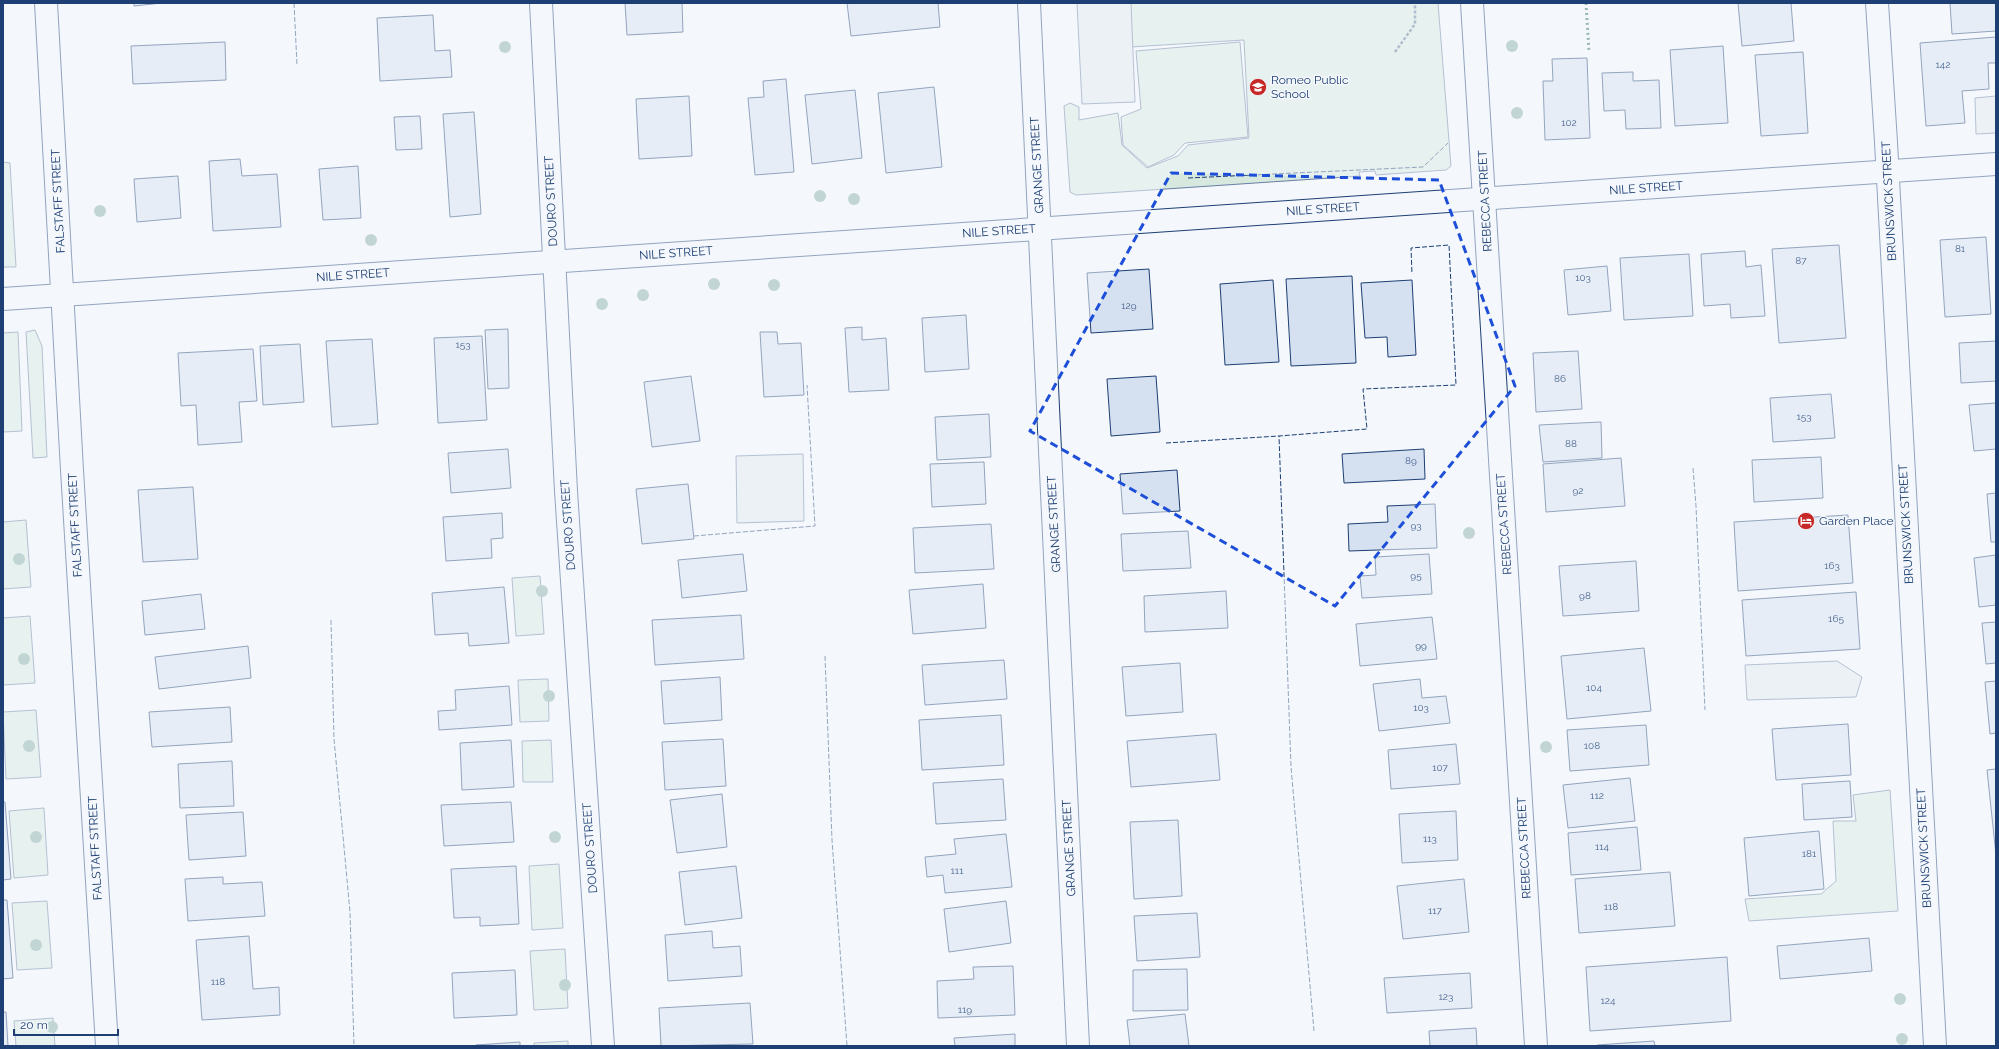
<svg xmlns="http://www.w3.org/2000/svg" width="1999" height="1049" font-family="Raleway,sans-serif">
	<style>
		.green { fill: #d7e8df; stroke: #687fa3 }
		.parking { fill: #e3e8f0; stroke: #687fa3 }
		.building { fill: #d5e0f0; stroke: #1d3f73 }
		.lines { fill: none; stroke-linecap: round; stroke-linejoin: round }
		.minor-casing { stroke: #1d3f73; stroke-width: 24 }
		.path { stroke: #5e769c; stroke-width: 2.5; stroke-dasharray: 3 2; stroke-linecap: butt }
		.minor { stroke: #f4f7fb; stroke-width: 22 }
		.hedge { stroke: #2c6c60; stroke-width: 3; stroke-dasharray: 2 3; stroke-linecap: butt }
		.fence { stroke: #1d3f73; stroke-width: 1; stroke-dasharray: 5 2; stroke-linecap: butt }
		.tree { fill: #86aba6 }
		.marked { fill: none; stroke: #1d4ed8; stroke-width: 3; stroke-dasharray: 8 5; stroke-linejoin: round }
		.labels { text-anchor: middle; stroke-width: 3; stroke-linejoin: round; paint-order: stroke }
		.number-label { font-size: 10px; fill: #4b6792 }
		.poi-label { font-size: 12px; fill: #1d3f73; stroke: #f4f7fb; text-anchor: start }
		.street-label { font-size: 12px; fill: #1d3f73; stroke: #f4f7fb }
	</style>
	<rect width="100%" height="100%" fill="#f4f7fb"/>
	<g class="green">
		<path d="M1130 3H1438L1451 166 1446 170 1376 175 1375 171 1359 172 1360 176 1076 195 1070 192 1064 106 1070 103 1079 107V120L1118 113 1122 145 1147 168 1178 156 1188 145 1249 138 1244 40 1130 47Z"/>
		<path d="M1240 42 1248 137 1185 143 1174 155 1148 167 1123 145 1121 117 1141 109 1136 51Z"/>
		<path d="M3 162 10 163 16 267H3Z"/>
		<path d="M35 330 42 346 47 457 33 458 26 332Z"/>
		<path d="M18 332 22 431 3 432V333Z"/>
		<path d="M26 520 31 587 3 589V522Z"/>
		<path d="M540 576 544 634 516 636 512 578Z"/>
		<path d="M30 616 35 683 3 685V618Z"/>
		<path d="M548 679 549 721 520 722 518 680Z"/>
		<path d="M36 710 41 777 6 779 3 712Z"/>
		<path d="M551 740 553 782H523L522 741Z"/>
		<path d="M1890 790 1898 911 1749 921 1745 899 1821 894 1836 881 1833 821H1856L1853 795Z"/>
		<path d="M44 808 48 875 14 878 9 811Z"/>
		<path d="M559 864 563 928 532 930 529 866Z"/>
		<path d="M47 901 52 968 17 970 12 903Z"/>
		<path d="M565 949 568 1008 534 1010 530 951Z"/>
		<path d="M53 1018 55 1046H16L14 1021Z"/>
		<path d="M568 1041V1046H534V1043Z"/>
	</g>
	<g class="parking">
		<path d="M1077 3H1131L1135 102 1082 104Z"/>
		<path d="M1996 96V133L1976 134 1975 98Z"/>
		<path d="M803 454 804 521 737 523 736 456Z"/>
		<path d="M1837 661 1862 677 1856 697 1747 700 1745 665Z"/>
	</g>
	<g class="building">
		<path d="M134 3H162L134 6Z"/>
		<path d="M625 3H682L683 32 627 35Z"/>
		<path d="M847 3H938L940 27 851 36Z"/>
		<path d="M1738 3H1791L1794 41 1742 46Z"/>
		<path d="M1950 3H1996V31L1952 34Z"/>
		<path d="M433 15 435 51 450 50 452 77 380 81 377 18Z"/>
		<path d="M1996 37V63H1988L1989 89 1962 91 1965 123 1926 126 1920 43Z"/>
		<path d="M225 42 226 80 133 84 131 46Z"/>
		<path d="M1723 46 1728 123 1675 126 1670 50Z"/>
		<path d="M1803 52 1808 133 1761 136 1755 55Z"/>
		<path d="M1587 58 1590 138 1545 140 1543 81H1553L1552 59Z"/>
		<path d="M1633 72V81L1659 80 1661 128 1626 129 1625 110 1604 111 1602 73Z"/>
		<path d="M786 79 794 172 755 175 748 98 764 97 763 81Z"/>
		<path d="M934 87 942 167 886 173 878 93Z"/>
		<path d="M855 90 862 158 812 164 805 95Z"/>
		<path d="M689 96 692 156 639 159 636 99Z"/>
		<path d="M474 112 481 214 450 217 443 114Z"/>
		<path d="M420 116 422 149 396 150 394 117Z"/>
		<path d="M240 159 242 176 277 174 281 227 213 231 209 161Z"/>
		<path d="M358 166 361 218 323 220 319 169Z"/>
		<path d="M178 176 181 218 137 222 134 179Z"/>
		<path d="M1986 237 1991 314 1945 317 1940 240Z"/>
		<path d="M1839 245 1846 338 1779 343 1772 249Z"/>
		<path d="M1745 251 1746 267 1761 265 1765 316 1731 318 1730 304 1704 306 1701 254Z"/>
		<path d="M1689 254 1693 316 1624 320 1620 258Z"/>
		<path d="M1607 266 1611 311 1568 315 1564 270Z"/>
		<path d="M1149 269 1153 329 1091 333 1087 273Z"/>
		<path d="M1352 276 1356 363 1291 366 1286 279Z"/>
		<path d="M1273 280 1279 362 1225 365 1220 284Z"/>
		<path d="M1412 280 1416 355 1388 357 1387 337 1365 338 1361 283Z"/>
		<path d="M966 315 969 369 925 372 922 318Z"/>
		<path d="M862 327V340L886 338 889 390 849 392 845 328Z"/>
		<path d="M508 329 509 388 488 389 485 330Z"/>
		<path d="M760 332H777L778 344 801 343 804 395 764 397Z"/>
		<path d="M482 336 487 420 438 423 434 338Z"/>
		<path d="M372 339 378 424 332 427 326 341Z"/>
		<path d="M1996 341V381L1961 383 1959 343Z"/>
		<path d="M300 344 304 402 263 405 260 346Z"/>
		<path d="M253 349 257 401 239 402 242 442 198 445 196 405 181 406 178 353Z"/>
		<path d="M1578 351 1582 409 1536 412 1533 353Z"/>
		<path d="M691 376 700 441 652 447 644 382Z"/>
		<path d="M1156 376 1160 432 1111 436 1107 379Z"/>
		<path d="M1831 394 1835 438 1773 442 1770 398Z"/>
		<path d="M1996 403V449L1974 451 1969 405Z"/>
		<path d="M989 414 991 457 937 460 935 417Z"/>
		<path d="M1601 422 1602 458 1543 462 1539 425Z"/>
		<path d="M508 449 511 488 451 493 448 453Z"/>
		<path d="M1424 449 1425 479 1344 483 1342 454Z"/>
		<path d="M1821 457 1823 498 1754 502 1752 460Z"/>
		<path d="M1621 458 1625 506 1546 512 1543 464Z"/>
		<path d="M984 462 986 504 932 507 930 464Z"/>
		<path d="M1177 470 1180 511 1123 514 1120 474Z"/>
		<path d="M688 484 694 539 642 544 636 489Z"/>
		<path d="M193 487 198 559 143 562 138 490Z"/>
		<path d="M1996 493V542H1991L1987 494Z"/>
		<path d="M1435 504 1437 548 1349 551 1348 524 1388 522 1387 506Z"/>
		<path d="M502 513 503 538 491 539 492 558 446 561 443 517Z"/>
		<path d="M1848 515 1853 583 1738 591 1734 522Z"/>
		<path d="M991 524 994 569 915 573 913 528Z"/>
		<path d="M1188 531 1191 568 1123 571 1121 534Z"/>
		<path d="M743 554 747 591 682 598 678 560Z"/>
		<path d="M1429 554 1432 594 1362 598 1360 576 1376 575 1375 557Z"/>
		<path d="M1996 555V605L1979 607 1974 558Z"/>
		<path d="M1636 561 1639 611 1563 616 1559 566Z"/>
		<path d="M983 584 986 628 913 634 909 590Z"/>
		<path d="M504 587 509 643 469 646 468 633 435 635 432 593Z"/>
		<path d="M1226 591 1228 628 1145 632 1144 596Z"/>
		<path d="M1856 592 1860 649 1746 656 1742 600Z"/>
		<path d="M201 594 205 629 145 635 142 601Z"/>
		<path d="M741 615 744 659 655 665 652 620Z"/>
		<path d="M1432 617 1437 659 1360 666 1356 624Z"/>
		<path d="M1996 622V663L1986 664 1982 623Z"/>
		<path d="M248 646 251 678 159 689 155 657Z"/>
		<path d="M1644 648 1651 711 1567 719 1561 656Z"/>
		<path d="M1004 660 1007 699 925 705 922 665Z"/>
		<path d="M1180 663 1183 712 1126 716 1122 667Z"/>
		<path d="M720 677 722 720 664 724 661 681Z"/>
		<path d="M1420 679 1422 698 1446 696 1450 723 1379 731 1373 684Z"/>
		<path d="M1996 681V733L1990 734 1985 682Z"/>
		<path d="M509 686 512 725 439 730 438 711 456 710 455 690Z"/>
		<path d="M230 707 232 742 152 747 149 712Z"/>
		<path d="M1001 715 1004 765 922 770 919 720Z"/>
		<path d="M1848 724 1851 775 1776 780 1772 729Z"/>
		<path d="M1646 725 1649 765 1570 771 1567 730Z"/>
		<path d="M1216 734 1220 780 1131 787 1127 741Z"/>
		<path d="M723 739 726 786 665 790 662 742Z"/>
		<path d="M511 740 514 787 462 790 460 743Z"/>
		<path d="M1456 744 1460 784 1391 789 1388 750Z"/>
		<path d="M232 761 234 806 180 808 178 764Z"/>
		<path d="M1996 769V855L1987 770Z"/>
		<path d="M1630 778 1635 821 1568 828 1563 785Z"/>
		<path d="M1003 779 1006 820 936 824 933 783Z"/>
		<path d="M1850 781 1852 817 1804 820 1802 784Z"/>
		<path d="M722 794 727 847 677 853 670 800Z"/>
		<path d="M3 802H5L11 879 3 880Z"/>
		<path d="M511 802 514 842 444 846 441 805Z"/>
		<path d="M1456 811 1458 860 1402 863 1399 814Z"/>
		<path d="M243 812 246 856 189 860 186 815Z"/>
		<path d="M1178 820 1182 896 1134 899 1130 822Z"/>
		<path d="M1637 827 1641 870 1571 875 1568 833Z"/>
		<path d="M1819 831 1824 889 1749 896 1744 838Z"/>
		<path d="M1006 834 1012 887 945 893 943 875 927 877 925 857 956 854 954 839Z"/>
		<path d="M516 866 519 924 480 926V917L454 918 451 869Z"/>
		<path d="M736 866 742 918 685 925 679 872Z"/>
		<path d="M1670 872 1675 926 1579 933 1575 879Z"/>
		<path d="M223 877V884L262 882 265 916 188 921 185 879Z"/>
		<path d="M1464 879 1469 932 1403 939 1397 886Z"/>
		<path d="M3 900H7L13 978 3 979Z"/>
		<path d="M1006 901 1011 943 949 952 944 909Z"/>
		<path d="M1197 913 1200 957 1137 961 1134 916Z"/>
		<path d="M712 931 713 948 740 946 742 976 668 981 665 935Z"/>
		<path d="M249 936 253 989 279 987 280 1015 202 1020 196 940Z"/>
		<path d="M1869 938 1872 971 1780 979 1777 946Z"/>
		<path d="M1727 957 1731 1021 1590 1031 1586 967Z"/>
		<path d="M1013 966 1015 1015 938 1018 937 981 974 979 973 967Z"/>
		<path d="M1187 969 1188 1010 1133 1011V970Z"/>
		<path d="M515 970 517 1015 454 1018 452 973Z"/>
		<path d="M1470 973 1472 1008 1387 1013 1384 978Z"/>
		<path d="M750 1003 753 1044 661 1046 659 1008Z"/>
		<path d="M3 1012H6L8 1046H3Z"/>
		<path d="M1185 1014 1189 1046H1130L1127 1020Z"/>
		<path d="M1476 1028 1477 1046H1430L1429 1031Z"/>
		<path d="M1015 1034V1046H955L954 1038Z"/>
		<path d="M1654 1041 1655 1046H1597V1045Z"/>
		<path d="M520 1042V1046L476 1045Z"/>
	</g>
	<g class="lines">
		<defs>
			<g id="minor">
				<path d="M46 3 72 470 107 1046"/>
				<path d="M541 3 566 491 603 1046"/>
				<path d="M1029 3 1078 1046"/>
				<path d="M1472 3 1536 1046"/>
				<path d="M1877 3 1886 142 1935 1046"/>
				<path d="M3 299 1996 164"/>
			</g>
		</defs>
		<use href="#minor" class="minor-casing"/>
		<path class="path" d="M1395 52 1415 24V3"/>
		<use href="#minor" class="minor"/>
		<path class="hedge" d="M1586 3 1589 52"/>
		<g class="fence">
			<path d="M294 3 297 65"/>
			<path d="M1188 178 1423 167 1448 143"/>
			<path d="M1166 443 1279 436"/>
			<path d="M1693 468 1696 506 1705 710"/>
			<path d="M694 536 815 526 807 385"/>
			<path d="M331 620 334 739 350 912 354 1046"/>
			<path d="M825 656 832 840 847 1046"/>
			<path d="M1314 1031 1291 767 1279 436 1367 429 1363 389 1456 385 1449 245 1411 248 1412 274"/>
		</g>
	</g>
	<g class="tree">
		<circle cx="1512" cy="46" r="6"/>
		<circle cx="505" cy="47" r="6"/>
		<circle cx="1517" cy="113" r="6"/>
		<circle cx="820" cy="196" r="6"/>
		<circle cx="854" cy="199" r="6"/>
		<circle cx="100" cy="211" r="6"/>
		<circle cx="371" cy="240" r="6"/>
		<circle cx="714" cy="284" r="6"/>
		<circle cx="774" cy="285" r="6"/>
		<circle cx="643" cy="295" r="6"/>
		<circle cx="602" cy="304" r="6"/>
		<circle cx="1469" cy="533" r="6"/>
		<circle cx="19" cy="559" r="6"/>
		<circle cx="542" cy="591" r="6"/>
		<circle cx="24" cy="659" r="6"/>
		<circle cx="549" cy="696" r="6"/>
		<circle cx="29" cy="746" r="6"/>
		<circle cx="1546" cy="747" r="6"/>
		<circle cx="36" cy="837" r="6"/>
		<circle cx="555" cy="837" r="6"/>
		<circle cx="36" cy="945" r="6"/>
		<circle cx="565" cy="985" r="6"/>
		<circle cx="1900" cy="999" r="6"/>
		<circle cx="52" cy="1027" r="6"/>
		<circle cx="1902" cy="1039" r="6"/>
	</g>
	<path d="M0 0H1999V1049H0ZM1171 173 1439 180 1515 386 1335 606 1030 431Z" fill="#f4f7fb" fill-opacity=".55" fill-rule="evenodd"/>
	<path class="marked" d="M1171 173 1439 180 1515 386 1335 606 1030 431Z"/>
	<defs>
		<symbol id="school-disc" viewBox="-11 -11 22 22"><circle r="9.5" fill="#c62828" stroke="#f4f7fb"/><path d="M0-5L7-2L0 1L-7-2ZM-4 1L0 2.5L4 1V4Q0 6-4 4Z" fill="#fff"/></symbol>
		<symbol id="hotel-disc" viewBox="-11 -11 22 22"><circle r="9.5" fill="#c62828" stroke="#f4f7fb"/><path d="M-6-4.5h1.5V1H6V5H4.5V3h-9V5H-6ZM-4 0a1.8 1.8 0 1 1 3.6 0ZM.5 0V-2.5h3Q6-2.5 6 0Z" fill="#fff"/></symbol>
	</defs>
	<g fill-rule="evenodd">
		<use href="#school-disc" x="1248" y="77" width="20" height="20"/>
		<use href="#hotel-disc" x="1796" y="511" width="20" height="20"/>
	</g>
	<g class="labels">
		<g class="number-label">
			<text x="1943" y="68">142</text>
			<text x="1569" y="126">102</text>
			<text x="1960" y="252">81</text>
			<text x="1801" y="264">87</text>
			<text x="1583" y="281">103</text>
			<text x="1129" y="309">129</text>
			<text x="463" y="348">153</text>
			<text x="1560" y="382">86</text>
			<text x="1804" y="420">153</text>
			<text x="1571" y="447">88</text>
			<text x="1411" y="464">89</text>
			<text x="1578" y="494">92</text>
			<text x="1416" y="529">93</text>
			<text x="1832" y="569">163</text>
			<text x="1416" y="579">95</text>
			<text x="1585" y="599">98</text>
			<text x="1836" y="622">165</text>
			<text x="1421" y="649">99</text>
			<text x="1594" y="691">104</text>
			<text x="1421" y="711">103</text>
			<text x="1592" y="749">108</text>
			<text x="1440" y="771">107</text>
			<text x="1597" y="799">112</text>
			<text x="1430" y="842">113</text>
			<text x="1602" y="850">114</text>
			<text x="1809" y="857">181</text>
			<text x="957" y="874">111</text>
			<text x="1611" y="910">118</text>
			<text x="1435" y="914">117</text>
			<text x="218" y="985">118</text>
			<text x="1446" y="1000">123</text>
			<text x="1608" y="1004">124</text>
			<text x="965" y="1013">119</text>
		</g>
		<g class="poi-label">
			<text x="1271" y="84">Romeo Public<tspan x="1271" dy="14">School</tspan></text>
			<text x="1819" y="525">Garden Place</text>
		</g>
		<g class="street-label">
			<text transform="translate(1037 165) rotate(-93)" y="4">GRANGE STREET</text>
			<text transform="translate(1646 188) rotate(-4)" y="4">NILE STREET</text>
			<text transform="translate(58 201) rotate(-93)" y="4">FALSTAFF STREET</text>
			<text transform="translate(551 201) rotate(-93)" y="4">DOURO STREET</text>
			<text transform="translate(1485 201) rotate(-93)" y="4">REBECCA STREET</text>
			<text transform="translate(1889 201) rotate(-93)" y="4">BRUNSWICK STREET</text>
			<text transform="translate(1323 209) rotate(-4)" y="4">NILE STREET</text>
			<text transform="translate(999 231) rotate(-4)" y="4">NILE STREET</text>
			<text transform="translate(676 253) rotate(-4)" y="4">NILE STREET</text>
			<text transform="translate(353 275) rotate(-4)" y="4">NILE STREET</text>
			<text transform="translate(1054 524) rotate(-93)" y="4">GRANGE STREET</text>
			<text transform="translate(1504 524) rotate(-94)" y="4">REBECCA STREET</text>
			<text transform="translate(1906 524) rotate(-93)" y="4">BRUNSWICK STREET</text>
			<text transform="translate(75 525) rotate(-93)" y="4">FALSTAFF STREET</text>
			<text transform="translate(568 525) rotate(-94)" y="4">DOURO STREET</text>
			<text transform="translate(95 848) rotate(-93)" y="4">FALSTAFF STREET</text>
			<text transform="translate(590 848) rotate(-94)" y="4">DOURO STREET</text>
			<text transform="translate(1069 848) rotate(-93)" y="4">GRANGE STREET</text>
			<text transform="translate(1524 848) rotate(-93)" y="4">REBECCA STREET</text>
			<text transform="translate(1924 848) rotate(-93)" y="4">BRUNSWICK STREET</text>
		</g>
	</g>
	<rect width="1999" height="1049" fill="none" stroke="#1d3f73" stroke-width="8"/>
	<path d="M14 1029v6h104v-6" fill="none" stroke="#1d3f73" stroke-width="2"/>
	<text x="20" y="1029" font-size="12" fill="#1d3f73" stroke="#f4f7fb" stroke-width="3" paint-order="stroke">20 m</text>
</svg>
